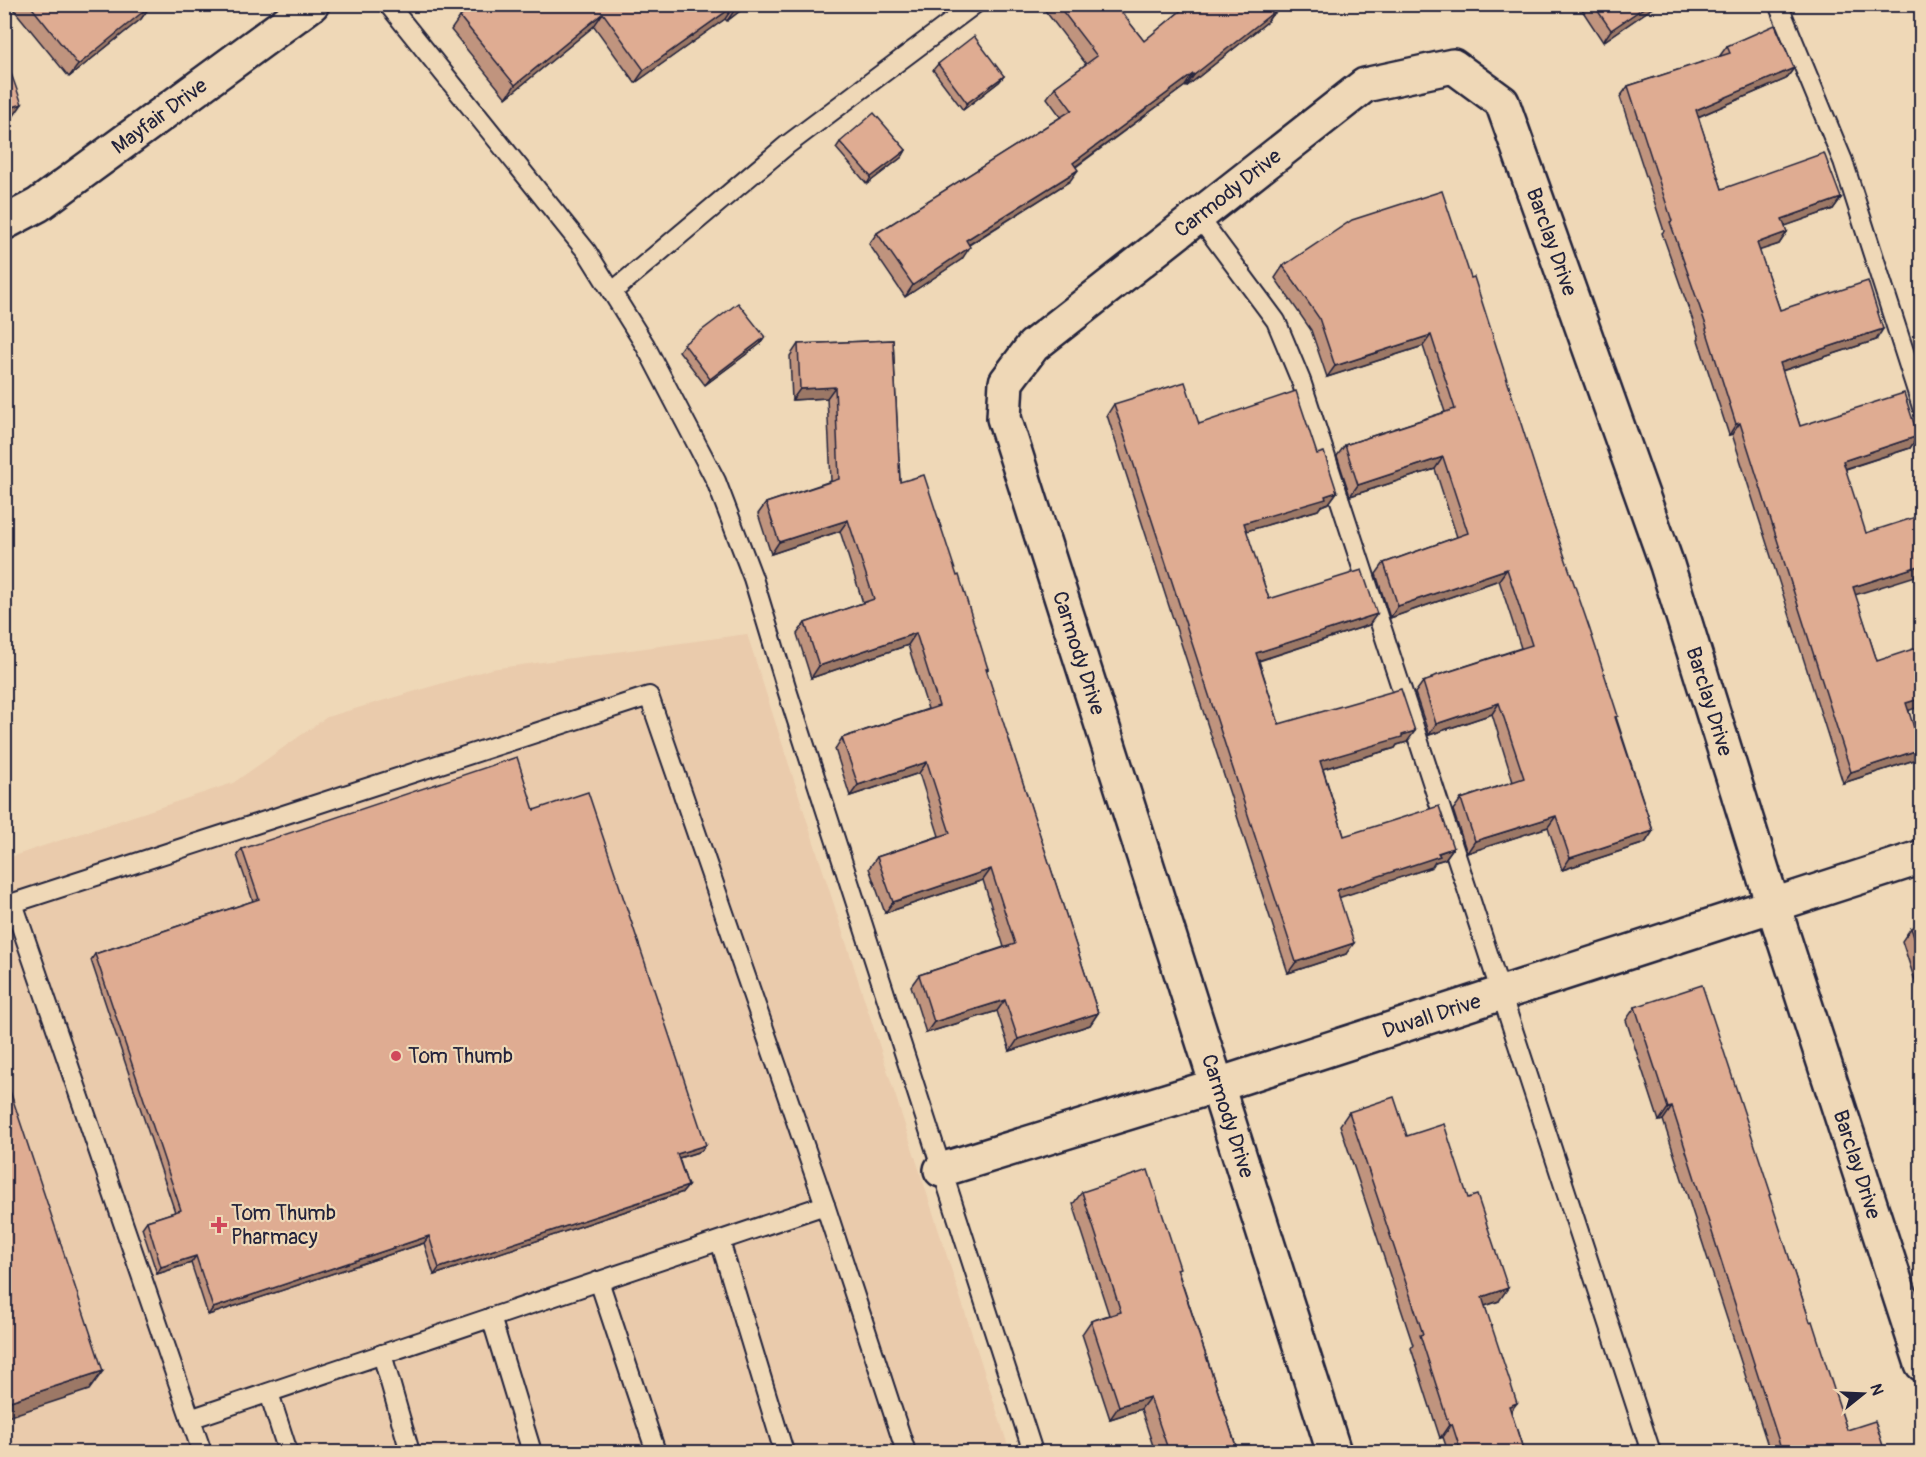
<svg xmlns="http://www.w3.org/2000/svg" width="1926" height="1457" font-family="Pangolin,sans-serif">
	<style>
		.built { fill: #eacbac }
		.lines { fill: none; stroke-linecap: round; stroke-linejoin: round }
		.service-casing { stroke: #22223b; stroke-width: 22 }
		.minor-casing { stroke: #22223b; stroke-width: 38 }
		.service { stroke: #efd8b7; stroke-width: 18 }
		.minor { stroke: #efd8b7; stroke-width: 33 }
		.wall { fill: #c0947e; stroke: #22223b; stroke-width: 1.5 }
		.shaded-wall { fill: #9c7866; stroke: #22223b; stroke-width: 1.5 }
		.building { fill: #dfac92; stroke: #22223b; stroke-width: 1.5 }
		.poi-dot { fill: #d1495b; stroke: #efd8b7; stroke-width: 2 }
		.labels { text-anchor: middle; stroke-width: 4.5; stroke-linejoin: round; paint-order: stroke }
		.street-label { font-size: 21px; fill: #22223b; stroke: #efd8b7 }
		.poi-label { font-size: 21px; fill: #22223b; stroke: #efd8b7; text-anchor: start }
	</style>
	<rect width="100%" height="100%" fill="#efd8b7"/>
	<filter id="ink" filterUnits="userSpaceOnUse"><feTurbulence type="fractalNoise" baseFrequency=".0167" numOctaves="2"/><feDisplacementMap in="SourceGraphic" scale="12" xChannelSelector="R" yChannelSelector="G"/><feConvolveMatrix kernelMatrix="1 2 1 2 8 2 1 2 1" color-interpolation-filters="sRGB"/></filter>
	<g filter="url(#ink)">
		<path class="built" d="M747 634 1010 1452H5L4 859 233 783 327 717 491 669Z"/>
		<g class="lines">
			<defs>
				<g id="service">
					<path d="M388 4 587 252 645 345 716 481 753 578 788 693 1033 1452"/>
					<path d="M1778 4 1843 161 1922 407"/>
					<path d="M1198 216 1276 321 1301 381 1651 1452"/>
					<path d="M612 292 787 145 975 4"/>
					<path d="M13 903 202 1452"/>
					<path d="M4 906 649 696 825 1205 906 1452"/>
					<path d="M720 1241 784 1452"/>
					<path d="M599 1281 656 1452"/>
					<path d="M491 1317 532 1452"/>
					<path d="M382 1354 410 1452"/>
					<path d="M269 1393 288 1452"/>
					<path d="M190 1419 825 1205"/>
				</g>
				<g id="minor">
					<path id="s1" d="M4 223 38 205 312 4"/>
					<path id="s2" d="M941 1170 1218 1085 1922 857"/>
					<path id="s3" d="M1334 1452 1004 418 1006 382 1033 346 1365 85 1453 66 1502 102 1667 565 1773 905 1922 1364"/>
				</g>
			</defs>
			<use href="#service" class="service-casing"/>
			<use href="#minor" class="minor-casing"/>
			<use href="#service" class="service"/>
			<use href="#minor" class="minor"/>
		</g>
		<g class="wall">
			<path d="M11 4H155L148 9 141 19 69 77 10 5Z"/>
			<path d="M749 4 727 21 725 19 635 83 594 26 506 98 451 30 460 17Z"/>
			<path d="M1040 4H1115L1144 41 1189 4H1287L1271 16 1267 22 1186 87 1185 86 1076 167 1070 181 969 245 962 259 905 297 869 244 877 233 1061 117 1047 98 1055 87 1086 64Z"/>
			<path d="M1578 4H1658L1603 42Z"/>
			<path d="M1915 4H1922V26Z"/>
			<path d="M1727 46 1794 68 1786 79 1698 117 1722 189 1841 198 1833 209 1784 226 1787 232 1779 244 1759 250 1780 310 1876 340 1782 371 1800 426 1918 436 1910 448 1846 469 1855 595 1877 661 1909 710 1914 760 1843 783 1732 434 1729 435 1698 340 1699 338 1662 233 1664 231 1620 97 1628 86 1719 57Z"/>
			<path d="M938 64 1004 76 999 82 963 110 933 70Z"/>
			<path d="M840 142 906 150 902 157 867 184 836 148Z"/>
			<path d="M1283 266 1471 278 1549 511 1653 831 1645 843 1562 870 1548 827 1467 853 1453 810 1461 799 1513 782 1492 714 1429 735 1415 693 1423 682 1430 680 1432 677 1521 648 1499 580 1390 618 1376 574 1384 563 1457 537 1435 469 1350 496 1337 456 1345 445 1445 412 1423 346 1327 377 1311 330 1275 278Z"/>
			<path d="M765 337 760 344 705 385 679 351 684 344Z"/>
			<path d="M893 340 900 482 988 669 986 671 1098 1013 1090 1025 1010 1051 997 1011 926 1033 911 986 919 975 1004 947 983 880 885 913 869 868 877 857 939 836 919 773 850 796 835 749 842 738 928 709 908 645 811 678 797 634 805 623 863 603 840 531 771 554 758 514 766 503 831 481 827 398 792 400 790 356 798 344Z"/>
			<path d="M1114 404 1199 424 1317 454 1337 492 1329 503 1321 506 1318 510 1246 531 1269 599 1369 625 1259 661 1279 724 1407 742 1397 745 1395 748 1323 769 1344 836 1453 848 1445 859 1435 862 1432 867 1339 897 1346 954 1288 973 1107 415Z"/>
			<path d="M534 810 701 1151 679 1158 688 1186 683 1192 434 1275 424 1243 208 1315 191 1263 157 1274 142 1228 147 1221 175 1212 91 960 95 954 253 901 237 855 242 849Z"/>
			<path d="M1922 925V1002L1902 941 1911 928Z"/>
			<path d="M1635 1007 1769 1197 1810 1322 1847 1430 1885 1452H1770L1663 1120 1659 1121 1626 1020Z"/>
			<path d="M1349 1112 1407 1136 1499 1301 1485 1306 1511 1411 1524 1452H1448L1443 1437 1440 1438 1411 1348 1413 1345 1340 1125Z"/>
			<path d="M1082 1192 1178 1271 1238 1452H1155L1141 1409 1110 1419 1082 1334 1091 1321 1109 1315 1073 1204Z"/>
		</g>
		<g class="shaded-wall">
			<path d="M146 4H155L148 9 141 19 69 77 78 65Z"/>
			<path d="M741 4H749L727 21 736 8Z"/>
			<path d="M1279 4H1287L1271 16 1267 22 1186 87 1194 75Z"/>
			<path d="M1649 4H1658L1603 42 1611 30Z"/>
			<path d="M734 6 725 19 635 83 644 70Z"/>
			<path d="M603 13 594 26 506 98 515 85Z"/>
			<path d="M1794 68 1786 79 1688 121 1696 110Z"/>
			<path d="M1193 74 1185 86 1065 174 1073 163Z"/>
			<path d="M1004 76 999 82 963 110 967 103Z"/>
			<path d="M22 104 13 117 4 120V110Z"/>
			<path d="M906 150 902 157 867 184 871 177Z"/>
			<path d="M1078 170 1070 181 957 252 966 240Z"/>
			<path d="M1841 198 1833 209 1774 230 1782 219Z"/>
			<path d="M1787 232 1779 244 1749 254 1757 243Z"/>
			<path d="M970 247 962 259 905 297 913 285Z"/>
			<path d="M1883 329 1876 340 1772 374 1780 363Z"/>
			<path d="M1431 335 1423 346 1327 377 1335 366Z"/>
			<path d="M765 337 760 344 705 385 710 379Z"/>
			<path d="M835 387 827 398 792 400 800 389Z"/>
			<path d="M1740 423 1732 434 1729 435 1736 424Z"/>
			<path d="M1918 436 1910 448 1835 472 1843 461Z"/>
			<path d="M1443 457 1435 469 1350 496 1358 485Z"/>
			<path d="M1337 492 1329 503 1321 506 1318 510 1236 534 1244 523Z"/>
			<path d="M848 520 840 531 771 554 779 542Z"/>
			<path d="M1922 565V574L1845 598 1853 587Z"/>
			<path d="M1507 569 1499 580 1390 618 1398 606Z"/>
			<path d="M1377 614 1369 625 1248 664 1256 653Z"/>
			<path d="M916 633 908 645 811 678 819 666Z"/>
			<path d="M1922 698V706L1898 714 1906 703Z"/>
			<path d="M1499 703 1492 714 1429 735 1436 724Z"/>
			<path d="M1415 731 1407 742 1397 745 1395 748 1312 772 1320 761Z"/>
			<path d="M1921 749 1914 760 1843 783 1851 772Z"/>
			<path d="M927 762 919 773 850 796 858 785Z"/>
			<path d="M1556 816 1548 827 1467 853 1475 841Z"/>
			<path d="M1653 831 1645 843 1562 870 1570 858Z"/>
			<path d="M1453 848 1445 859 1435 862 1432 867 1329 901 1337 890Z"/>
			<path d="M991 869 983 880 885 913 893 902Z"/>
			<path d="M1354 943 1346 954 1288 973 1296 962Z"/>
			<path d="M1005 1000 997 1011 926 1033 934 1022Z"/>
			<path d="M1098 1013 1090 1025 1010 1051 1018 1039Z"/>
			<path d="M1672 1107 1663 1120 1659 1121 1668 1108Z"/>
			<path d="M706 1145 701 1151 672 1160 677 1154Z"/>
			<path d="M688 1186 683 1192 434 1275 439 1268Z"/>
			<path d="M429 1236 424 1243 208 1315 213 1308Z"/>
			<path d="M196 1256 191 1263 157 1274 161 1267Z"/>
			<path d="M1508 1288 1499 1301 1473 1310 1482 1297Z"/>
			<path d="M103 1371 89 1390 4 1418V1403Z"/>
			<path d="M1150 1397 1141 1409 1110 1419 1119 1406Z"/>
			<path d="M1517 1403 1507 1416 1509 1406Z"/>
			<path d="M1452 1424 1443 1437 1440 1438 1449 1425Z"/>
		</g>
		<g class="building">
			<path d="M29 4H150V6L78 65Z"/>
			<path d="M475 4H741L736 8 734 6 644 70 603 13 515 85 460 17Z"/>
			<path d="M1057 4H1115L1144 41 1189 4H1279L1273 9 1275 11 1194 75 1193 74 1073 163 1078 170 966 240 970 247 913 285 877 233 1072 110 1055 87 1097 56Z"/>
			<path d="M1593 4H1649L1611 30Z"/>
			<path d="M1775 25 1794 68 1696 110 1722 189 1824 153 1841 198 1782 219 1787 232 1757 243 1780 310 1868 281 1883 329 1780 363 1800 426 1904 393 1918 436 1843 461 1866 533 1922 515V565L1853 587 1877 661 1922 646V698L1906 703 1921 749 1851 772 1740 423 1736 424 1706 329 1707 328 1670 222 1672 221 1628 86 1730 53 1727 46Z"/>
			<path d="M974 36 1004 76 967 103 938 64Z"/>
			<path d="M4 54 22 104 4 110Z"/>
			<path d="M874 113 906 150 871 177 840 142Z"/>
			<path d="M1442 191 1471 278 1474 277 1549 511 1589 627 1618 716 1615 717 1653 831 1570 858 1556 816 1475 841 1461 799 1524 778 1499 703 1436 724 1423 682 1432 679V677L1532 645 1507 569 1398 606 1384 563 1468 533 1443 457 1358 485 1345 445 1455 409 1431 335 1335 366 1319 318 1283 266 1352 220Z"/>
			<path d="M738 303 765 337 710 379 684 344Z"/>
			<path d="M893 340 900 482 924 475 957 576 959 575 988 669H986L1098 1013 1018 1039 1005 1000 934 1022 919 975 1015 944 991 869 893 902 877 857 950 833 927 762 858 785 842 738 939 706 916 633 819 666 805 623 874 599 848 520 779 542 766 503 839 479 835 387 800 389 798 344Z"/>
			<path d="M1185 382 1199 424 1296 391 1317 454 1324 452 1337 492 1325 496 1326 499 1244 523 1269 599 1362 570 1377 614 1256 653 1279 724 1401 689 1415 731 1402 735V737L1320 761 1344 836 1439 806 1453 848 1438 853 1440 856 1337 890 1354 943 1296 962 1114 404Z"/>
			<path d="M517 757 534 810 588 792 706 1145 677 1154 688 1186 439 1268 429 1236 213 1308 196 1256 161 1267 147 1221 181 1210 95 954 259 899 242 849Z"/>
			<path d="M1922 925V961L1911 928Z"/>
			<path d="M1702 985 1771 1194 1769 1195 1810 1322 1812 1321 1847 1430 1875 1421 1885 1452H1779L1782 1451 1672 1107 1668 1108 1635 1007Z"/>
			<path d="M4 1073 103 1371 4 1403Z"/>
			<path d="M1394 1097 1407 1136 1444 1124 1468 1198 1477 1195 1508 1288 1482 1297 1517 1403 1509 1406 1524 1452H1461L1452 1424 1449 1425 1420 1335 1423 1334 1349 1112Z"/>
			<path d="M1148 1170 1180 1268 1177 1269 1238 1452H1169L1150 1397 1119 1406 1091 1321 1121 1312 1082 1192Z"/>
		</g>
	</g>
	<g class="poi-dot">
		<circle cx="396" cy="1056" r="6"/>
		<path d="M216 1216h6v6h6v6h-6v6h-6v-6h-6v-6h6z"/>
	</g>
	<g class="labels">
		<g class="street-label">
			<text dy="7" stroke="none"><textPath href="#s1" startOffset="189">Mayfair Drive</textPath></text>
			<text dy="7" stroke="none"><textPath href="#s3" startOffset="1414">Carmody Drive</textPath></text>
			<text dy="7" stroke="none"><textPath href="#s3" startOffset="1888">Barclay Drive</textPath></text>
			<text transform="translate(1079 653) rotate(72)" y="7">Carmody Drive</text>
			<text dy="7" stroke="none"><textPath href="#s3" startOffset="2374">Barclay Drive</textPath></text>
			<text dy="7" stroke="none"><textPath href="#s2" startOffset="514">Duvall Drive</textPath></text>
			<text transform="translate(1228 1116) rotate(72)" y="7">Carmody Drive</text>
			<text dy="7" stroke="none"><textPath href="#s3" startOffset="2860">Barclay Drive</textPath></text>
		</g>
		<g class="poi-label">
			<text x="408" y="1063">Tom Thumb</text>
			<text x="231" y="1220">Tom Thumb<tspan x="231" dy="24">Pharmacy</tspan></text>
		</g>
	</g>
	<rect width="1926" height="1457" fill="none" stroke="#efd8b7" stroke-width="24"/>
	<rect x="12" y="12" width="1902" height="1433" fill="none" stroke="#22223b" stroke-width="2" filter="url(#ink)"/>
	<g transform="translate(1863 1394) rotate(72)" stroke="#efd8b7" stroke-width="4.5" paint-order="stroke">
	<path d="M0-4.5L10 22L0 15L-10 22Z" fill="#22223b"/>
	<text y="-9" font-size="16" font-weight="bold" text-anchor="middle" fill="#22223b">N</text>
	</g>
</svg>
